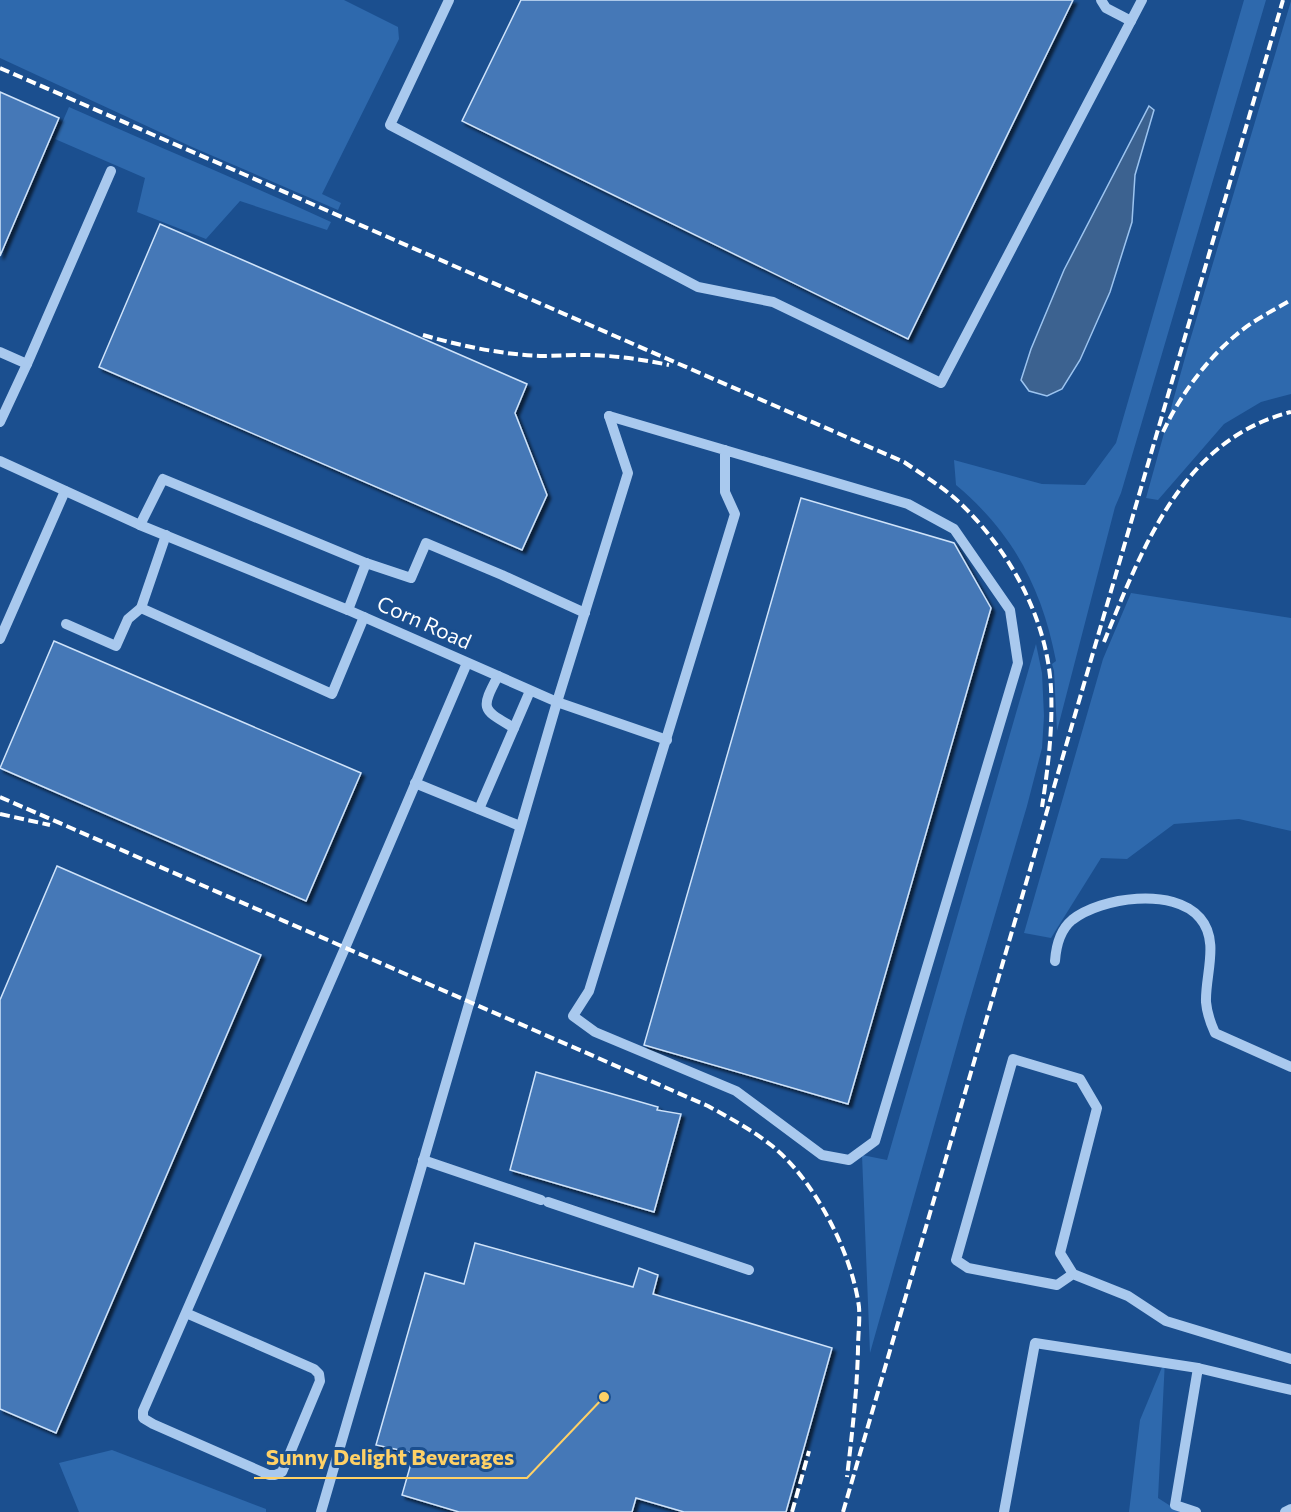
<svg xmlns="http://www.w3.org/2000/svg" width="1291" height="1512" font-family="Commissioner,sans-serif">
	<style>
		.green { fill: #2e69ad }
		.water { fill: #3c6290; stroke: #9cc4f0; stroke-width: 1.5 }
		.building { fill: #4478b7; stroke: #cfe3fa; stroke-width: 1.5; filter: url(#shadow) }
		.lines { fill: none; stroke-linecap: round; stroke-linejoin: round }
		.minor { stroke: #a9c9ee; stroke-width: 10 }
		.rail { stroke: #fff; stroke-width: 4; stroke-dasharray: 10 4.5; stroke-linecap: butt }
		.labels { text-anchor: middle; stroke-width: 6; stroke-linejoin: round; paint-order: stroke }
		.street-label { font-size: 21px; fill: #fff; stroke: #1b4f8f }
		.leader { fill: none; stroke: #ffd166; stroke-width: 2 }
		.callout-dot { fill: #ffd166; stroke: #1b4f8f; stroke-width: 2 }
		.callout-label { font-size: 22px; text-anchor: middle; font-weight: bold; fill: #ffd166; stroke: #1b4f8f; stroke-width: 6; stroke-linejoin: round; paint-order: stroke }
	</style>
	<defs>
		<filter id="shadow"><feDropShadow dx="3.5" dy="3.5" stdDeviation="1.5" flood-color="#0009"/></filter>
	</defs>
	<rect width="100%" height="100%" fill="#1b4f8f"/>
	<g class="green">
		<path d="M0 0H344L398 27 399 39 322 194 341 203 338 210 192 147 0 58Z"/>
		<path d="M1244 0H1266L1121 493 1115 507 1057 731 1054 671 1052 664 1056 661C1042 588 1013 533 956 485L954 460 1042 484 1085 485 1116 443Z"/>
		<path d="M1291 1V394L1261 402 1224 424 1158 500 1146 498 1188 347Z"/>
		<path d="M69 107C156 146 244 182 331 222L327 230 240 201 206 239 137 212 145 178 55 139Z"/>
		<path d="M1131 593 1291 618V831L1239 819 1174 824 1127 859 1101 858 1051 938 1024 933 1103 659Z"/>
		<path d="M1036 644 1042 673 1044 716 1042 748 1027 806 964 1020 870 1353 862 1155 887 1160Z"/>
		<path d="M1165 1360 1158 1498 1180 1512H1129L1140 1420Z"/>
		<path d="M112 1450 266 1509V1512H79L59 1463Z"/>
	</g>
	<path class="water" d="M1149 106 1154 110 1135 175 1132 222 1110 292 1080 360 1062 389 1047 396 1029 391 1021 380 1031 349 1064 270Z"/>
	<g class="building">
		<path d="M521 0H1073L908 339 462 121Z"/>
		<path d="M0 92 59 118 0 256Z"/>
		<path d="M160 224 527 384 515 413 547 495 522 550 99 367Z"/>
		<path d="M801 498 954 543 991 608 848 1104 644 1045Z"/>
		<path d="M54 641 361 773 306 901 0 768Z"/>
		<path d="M57 866 261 955 56 1433 0 1409V1000Z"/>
		<path d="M536 1072 658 1107 657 1110 681 1114 654 1212 510 1170Z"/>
		<path d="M475 1243 633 1287 639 1268 658 1275 653 1294 832 1348 786 1512H684L636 1498 632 1512H459L402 1495 414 1453 376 1445 425 1273 464 1284Z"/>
	</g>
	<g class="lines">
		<g class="minor">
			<path d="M449 0 390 125 698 287 773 302 941 383 1142 0"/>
			<path d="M1101 0 1106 8 1131 21"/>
			<path d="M0 352 27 364 0 422"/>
			<path d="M27 364 111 171"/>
			<path d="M609 416 908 504 954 529 1010 610 1018 663 875 1141 849 1160 822 1155 736 1091 595 1032 573 1016 589 991 735 514 725 492V450"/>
			<path d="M0 461 140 525 348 610 557 702 667 740"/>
			<path d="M140 525 163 479 366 563 411 578 426 543 502 575 585 613"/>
			<path d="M141 608 332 694 364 617"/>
			<path d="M348 610 366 563"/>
			<path d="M66 624 116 646 128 619 141 608 166 535"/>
			<path d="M0 639 65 491"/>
			<path d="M498 676C480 710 482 709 514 728"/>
			<path d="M415 783 520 826"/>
			<path d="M479 809 530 691"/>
			<path d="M1055 961C1056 947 1060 930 1072 920 1101 897 1174 887 1200 918 1220 941 1205 975 1206 1002 1207 1014 1210 1022 1215 1033L1291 1067"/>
			<path d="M423 1160 541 1200"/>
			<path d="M548 1202 749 1270"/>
			<path d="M1073 1274 1060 1253 1097 1108 1080 1079 1013 1059 956 1260 968 1268 1057 1285 1073 1274 1128 1296 1166 1321 1291 1359"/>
			<path d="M186 1313 314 1369 319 1374 320 1381 282 1472 275 1475H269L153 1424 143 1418V1411L345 948 467 663"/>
			<path d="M321 1512 557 702 628 473 609 416"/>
			<path d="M1004 1512 1035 1343 1198 1368"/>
			<path d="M1196 1512 1175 1505 1198 1368 1291 1390"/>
			<path d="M1285 1512 1291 1509"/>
		</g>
		<g class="rail">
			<path d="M0 68 904 462C923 475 943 487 960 503 1010 551 1047 618 1051 688 1053 728 1048 768 1042 807"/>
			<path d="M423 335C461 346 500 354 540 356 554 356 568 355 582 355 611 355 640 359 669 365"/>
			<path d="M1163 432C1179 397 1206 360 1236 335 1252 321 1272 311 1291 300"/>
			<path d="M1104 642C1142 549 1182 439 1291 412"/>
			<path d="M0 797 708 1106C730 1118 752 1130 771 1145 814 1179 852 1253 859 1307 860 1321 858 1335 858 1349 857 1392 852 1434 847 1477"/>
			<path d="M0 814 50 825"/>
			<path d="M792 1512 809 1451"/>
			<path d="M843 1512 1283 0"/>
		</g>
	</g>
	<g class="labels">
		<g class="street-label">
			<text transform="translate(424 623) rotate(24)" y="7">Corn Road</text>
		</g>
	</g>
	<path class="leader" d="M604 1397L527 1478H254"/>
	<circle class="callout-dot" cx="604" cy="1397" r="6"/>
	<g class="callout-label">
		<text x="390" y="1465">Sunny Delight Beverages</text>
	</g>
</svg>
